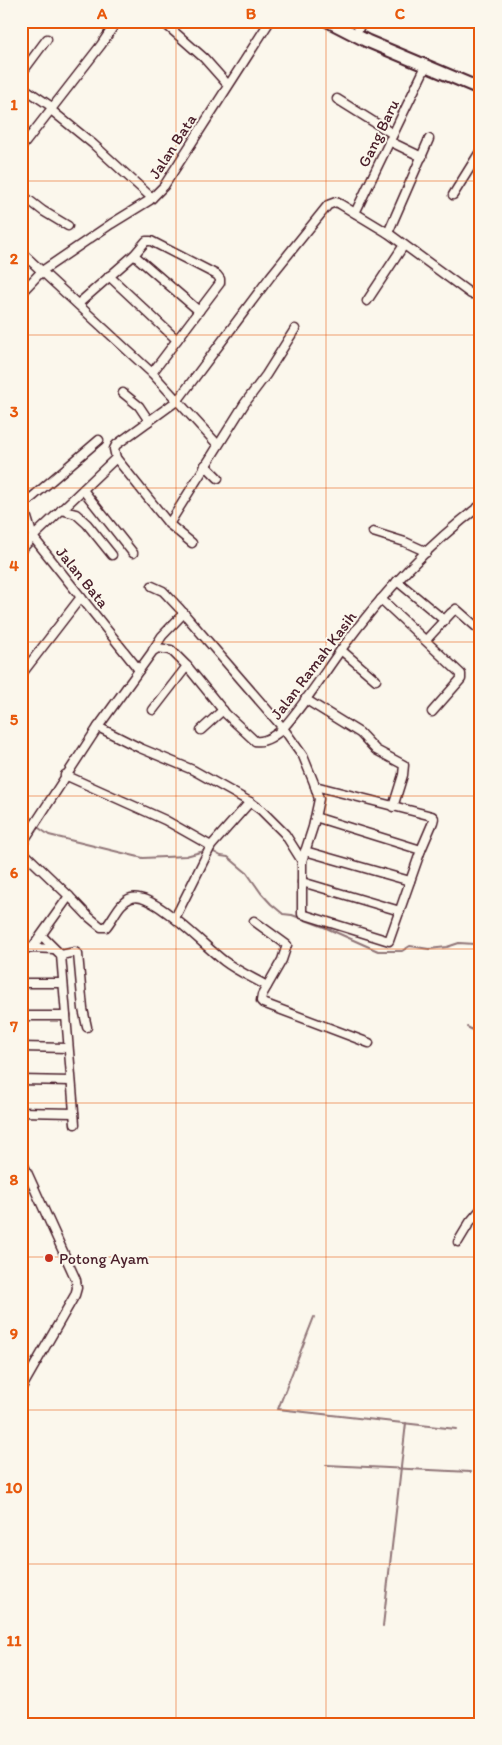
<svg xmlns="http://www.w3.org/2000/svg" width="502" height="1745" font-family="Itim,sans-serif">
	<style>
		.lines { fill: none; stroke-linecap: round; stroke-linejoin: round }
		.stream { stroke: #907477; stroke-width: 2 }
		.street-casing { stroke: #4a1f2b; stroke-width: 11 }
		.secondary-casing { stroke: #4a1f2b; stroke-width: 15 }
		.street { stroke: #fbf7ec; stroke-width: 8 }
		.secondary { stroke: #fbf7ec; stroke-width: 11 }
		.grid { fill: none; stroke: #e8590c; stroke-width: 1; stroke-opacity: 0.55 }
		.poi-dot { fill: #c8321e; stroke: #fbf7ec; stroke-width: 2 }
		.labels { text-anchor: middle; stroke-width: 4; stroke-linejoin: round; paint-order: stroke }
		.street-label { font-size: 16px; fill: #4a1f2b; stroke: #fbf7ec }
		.poi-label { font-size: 16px; fill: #4a1f2b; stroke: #fbf7ec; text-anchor: start }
		.neatline { fill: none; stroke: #e8590c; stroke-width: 2 }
		.grid-label { font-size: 16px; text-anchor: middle; font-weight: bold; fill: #e8590c }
	</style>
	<rect width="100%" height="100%" fill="#fbf7ec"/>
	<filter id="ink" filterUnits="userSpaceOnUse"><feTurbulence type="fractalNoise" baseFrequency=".02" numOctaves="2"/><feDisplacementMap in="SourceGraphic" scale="10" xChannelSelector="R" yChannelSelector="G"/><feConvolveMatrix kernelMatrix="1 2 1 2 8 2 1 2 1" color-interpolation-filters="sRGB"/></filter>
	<g filter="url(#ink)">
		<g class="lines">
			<g class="stream">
				<path d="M21 811 33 822"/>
				<path d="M36 826 49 835 143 858 186 856 204 851"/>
				<path d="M212 851 221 856 228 857 247 873 261 893 271 904 283 914 292 915 324 927 378 951H402L410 946 429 949 447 947 459 943 475 944 481 941"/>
				<path d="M467 1027 481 1034"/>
				<path d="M314 1317 278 1409 456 1429"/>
				<path d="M326 1465 471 1472"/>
				<path d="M383 1626 406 1423"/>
			</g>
			<defs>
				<g id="street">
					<path d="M162 21 204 58 228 85"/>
					<path d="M356 35 362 21"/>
					<path d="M21 74 47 39"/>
					<path d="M21 86 52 107"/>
					<path d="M337 99 393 134"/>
					<path d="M51 110 93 144 152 198"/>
					<path d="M389 141 422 157"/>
					<path d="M21 148 101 45 117 21"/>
					<path d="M21 194 43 211 68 226"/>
					<path d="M453 195 481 150"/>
					<path d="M355 213 426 66"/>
					<path d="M388 233 429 139"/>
					<path d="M21 252 152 373 218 445"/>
					<path d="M134 255 199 311"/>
					<path d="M109 276 177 340"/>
					<path d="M21 293 42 271 111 224 150 200 164 186 270 21"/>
					<path d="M367 301 404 245"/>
					<path d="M78 304 134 255 146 241H151L217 275 220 279V283L152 373"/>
					<path d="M123 393 139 406 149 421"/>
					<path d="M116 458 169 524 192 543"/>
					<path d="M205 465 218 478"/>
					<path d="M83 490 133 553"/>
					<path d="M21 493 23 505 33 537 139 670"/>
					<path d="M23 505 99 440"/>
					<path d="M61 510 76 514 87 524 112 555"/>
					<path d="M169 524 245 403 266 375 295 329"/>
					<path d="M373 532 405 542 427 552"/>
					<path d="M21 550 33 537 116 458 114 449 116 445 178 400 270 277 328 205 336 202 340 204 388 233 471 294 476 293 481 287"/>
					<path d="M397 581 444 620"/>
					<path d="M152 586 163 591 180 609 283 728 303 756 314 783 319 799 313 827 302 861V914L389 941 421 850 315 817"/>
					<path d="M381 599 461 674V679L432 712"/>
					<path d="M426 640 451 613 456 609 481 631"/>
					<path d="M153 650 162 636 184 613"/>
					<path d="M341 650 376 680"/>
					<path d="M21 675 81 597"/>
					<path d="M305 699 360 733 376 750 404 765 403 775 393 807"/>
					<path d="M153 710 187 666"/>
					<path d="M98 727 140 748 193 770 250 802 261 810 285 834 302 861"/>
					<path d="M201 730 223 710"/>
					<path d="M65 775 165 820 211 846"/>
					<path d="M315 786 432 816 434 818 433 822 421 850"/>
					<path d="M305 851 410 881"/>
					<path d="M302 882 400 911"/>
					<path d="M69 896 89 917 101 927H106C114 918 119 902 131 898 153 891 205 947 224 961 237 971 253 978 267 986"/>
					<path d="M175 918 211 846 250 802"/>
					<path d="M254 921 287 945 282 960 262 995 261 1001 263 1003 369 1043"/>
					<path d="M42 936 61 955 75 1124"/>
					<path d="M21 948H32L69 896 21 850 25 839 98 727 153 651 158 648 171 650 187 666 226 714 255 741C265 743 278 734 284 727 306 702 324 673 343 647 382 594 428 545 481 505"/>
					<path d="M32 948 54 949"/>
					<path d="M61 955 75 952 78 954 83 1009 87 1027"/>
					<path d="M21 983H63"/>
					<path d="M21 1016H66"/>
					<path d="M21 1047 68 1048"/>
					<path d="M21 1080 71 1081"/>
					<path d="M21 1112 74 1113"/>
					<path d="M21 1159 76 1280 77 1288 75 1295 21 1389"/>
					<path d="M458 1242 470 1222 481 1209"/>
				</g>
				<path id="secondary" d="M328 21 367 41 481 89"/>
			</defs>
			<use href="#street" class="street-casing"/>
			<use href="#secondary" class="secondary-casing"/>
			<use href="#street" class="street"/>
			<use href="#secondary" class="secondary"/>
		</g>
	</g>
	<path class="grid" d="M176 21V1724M326 21V1724M21 181H481M21 335H481M21 488H481M21 642H481M21 796H481M21 949H481M21 1103H481M21 1257H481M21 1410H481M21 1564H481"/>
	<circle class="poi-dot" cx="49" cy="1258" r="5"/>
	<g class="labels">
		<g class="street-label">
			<text transform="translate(378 133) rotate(-64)" y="6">Gang Baru</text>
			<text transform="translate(172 146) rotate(-57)" y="6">Jalan Bata</text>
			<text transform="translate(83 577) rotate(51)" y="6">Jalan Bata</text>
			<text transform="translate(313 665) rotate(-53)" y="6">Jalan Ramah Kasih</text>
		</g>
		<g class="poi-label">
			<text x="59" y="1264">Potong Ayam</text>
		</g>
	</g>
	<rect width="502" height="1745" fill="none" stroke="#fbf7ec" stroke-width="55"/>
	<rect x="28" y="28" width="446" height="1690" class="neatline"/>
	<g class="grid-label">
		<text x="102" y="19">A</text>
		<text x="251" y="19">B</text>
		<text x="400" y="19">C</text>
		<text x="14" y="110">1</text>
		<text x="14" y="264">2</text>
		<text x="14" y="417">3</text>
		<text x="14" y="571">4</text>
		<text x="14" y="725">5</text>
		<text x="14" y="878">6</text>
		<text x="14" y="1032">7</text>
		<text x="14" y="1185">8</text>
		<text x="14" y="1339">9</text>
		<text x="14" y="1493">10</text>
		<text x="14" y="1646">11</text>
	</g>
</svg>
